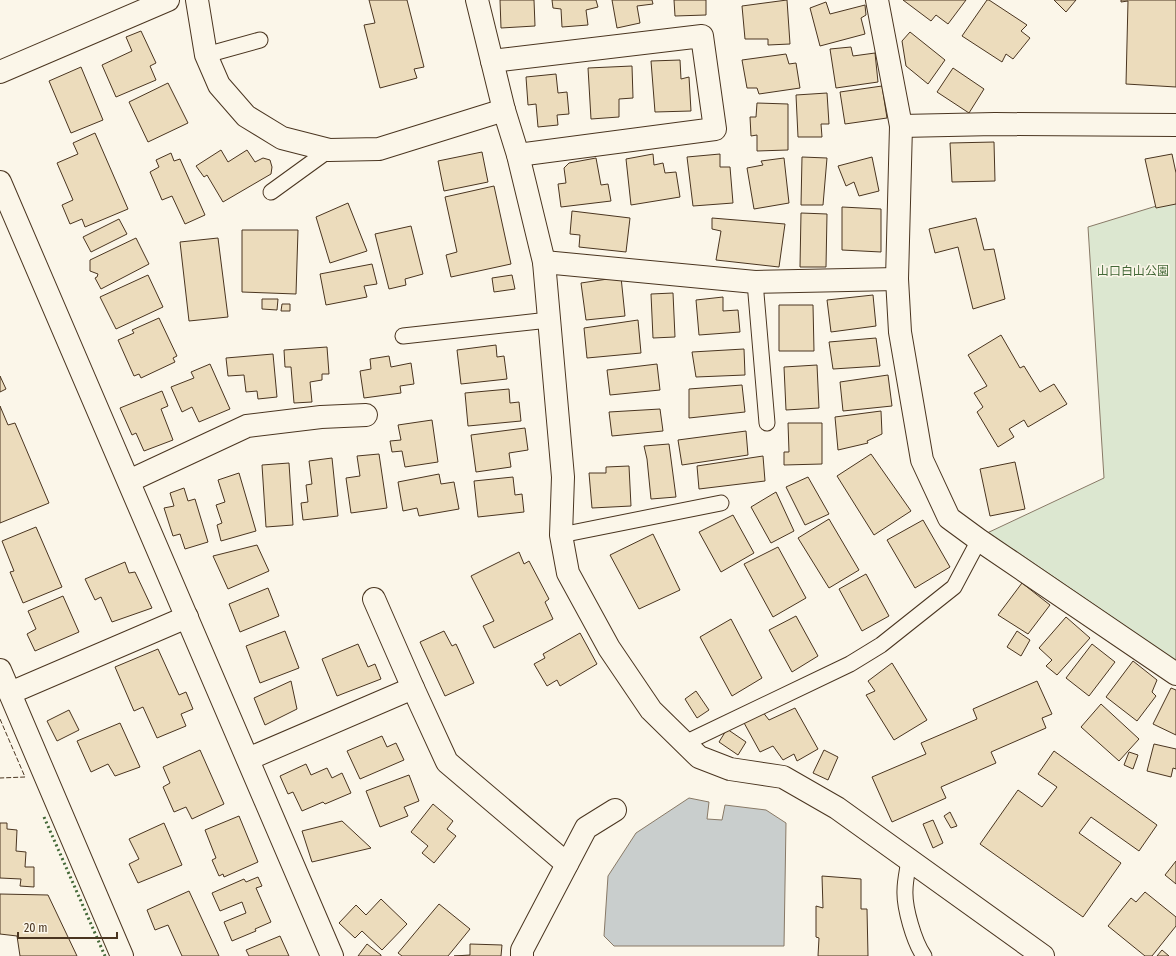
<svg xmlns="http://www.w3.org/2000/svg" width="1176" height="956" font-family="'Fira Sans Condensed','Noto Sans JP',sans-serif">
	<style>
		.green { fill: #dce7d0; stroke: #887966 }
		.water { fill: #c9cecd; stroke: #887966 }
		.building { fill: #ecdcbc; stroke: #4a3520 }
		.lines { fill: none; stroke-linecap: round; stroke-linejoin: round }
		.service-casing { stroke: #4a3520; stroke-width: 17 }
		.minor-casing { stroke: #4a3520; stroke-width: 24 }
		.service { stroke: #fbf6e9; stroke-width: 15 }
		.minor { stroke: #fbf6e9; stroke-width: 22 }
		.hedge { stroke: #436837; stroke-width: 3; stroke-dasharray: 2 3; stroke-linecap: butt }
		.fence { stroke: #4a3520; stroke-width: 1; stroke-dasharray: 5 2; stroke-linecap: butt }
		.labels { text-anchor: middle; stroke-width: 3; stroke-linejoin: round; paint-order: stroke }
		.park-label { font-size: 12px; fill: #436837; stroke: #fbf6e9 }
	</style>
	<rect width="100%" height="100%" fill="#fbf6e9"/>
	<path class="green" d="M1176 200V661L1016 551 985 534 1104 478 1088 227Z"/>
	<path class="water" d="M689 798 709 802 707 819 722 820 725 805 766 810 786 823 784 946H614L604 936 608 876 636 833Z"/>
	<g class="building">
		<path d="M369 0H407L424 67 414 69 417 78 380 88 364 25 375 23Z"/>
		<path d="M500 0H534L535 26 501 28Z"/>
		<path d="M552 0H596L598 7 586 10 588 25 562 27 561 9 553 8Z"/>
		<path d="M612 0H652L653 4 637 6 640 23 617 28Z"/>
		<path d="M674 0H706V15L675 16Z"/>
		<path d="M787 0 790 44 768 45V39H745L742 6Z"/>
		<path d="M903 0H966L948 24 936 15 931 21Z"/>
		<path d="M987 0H989L1027 25 1021 31 1030 38 1013 59 1006 54 1002 62 962 36Z"/>
		<path d="M1054 0H1076L1066 12Z"/>
		<path d="M1121 0H1176V87L1126 84 1128 1 1121 2Z"/>
		<path d="M826 2 830 14 865 5 866 15 861 18 865 34 820 46 810 8Z"/>
		<path d="M141 31 156 63 150 66 156 80 116 97 102 65 132 51 126 37Z"/>
		<path d="M910 32 945 60 928 84 906 66 902 41Z"/>
		<path d="M851 47 853 56 875 53 878 82 836 88 830 49Z"/>
		<path d="M786 54 789 64 796 63 800 88 759 94 757 88H747L742 60Z"/>
		<path d="M680 60 681 79 689 77 691 111 655 112 651 61Z"/>
		<path d="M632 66 633 98 619 99V117L591 119 588 68Z"/>
		<path d="M81 67 103 120 71 133 49 81Z"/>
		<path d="M953 68 984 89 969 113 937 92Z"/>
		<path d="M556 74 558 93 567 92 569 114 557 115 558 125 538 127 536 104 528 105 526 77Z"/>
		<path d="M168 83 188 123 148 142 129 102Z"/>
		<path d="M882 86 887 118 845 124 840 92Z"/>
		<path d="M827 93 829 124H821L822 137H798L796 95Z"/>
		<path d="M757 103 788 104V150L757 151V135L751 136 750 117H756Z"/>
		<path d="M95 133 128 209 85 227 82 219 70 224 62 205 73 200 57 163 78 154 73 143Z"/>
		<path d="M994 142 995 181 952 182 950 143Z"/>
		<path d="M221 150 228 162 247 150 255 162 263 158 270 160 272 167 271 174 223 202 207 175 204 177 196 166Z"/>
		<path d="M482 152 488 182 444 191 438 161Z"/>
		<path d="M171 153 174 161 180 159 205 215 185 224 172 196 162 200 150 172 159 167 156 160Z"/>
		<path d="M653 154 654 165 663 163 665 173 676 172 680 197 631 205 626 159Z"/>
		<path d="M720 154V167H730L733 203 693 206 687 157Z"/>
		<path d="M1172 154 1176 173V204L1156 208 1145 159Z"/>
		<path d="M802 157 827 158 823 205H801Z"/>
		<path d="M872 157 879 191 859 196 854 182 846 186 838 166Z"/>
		<path d="M596 158 601 185 608 184 611 201 561 207 558 184 566 183 564 168 569 163Z"/>
		<path d="M784 158 789 203 754 209 747 168 763 165 761 161Z"/>
		<path d="M494 186 511 264 451 277 446 255 457 252 445 197Z"/>
		<path d="M348 203 367 251 330 263 316 217Z"/>
		<path d="M842 207 881 209V252L842 250Z"/>
		<path d="M572 211 630 218 626 252 579 247 580 235 570 234Z"/>
		<path d="M801 213 827 214 826 267H800Z"/>
		<path d="M712 218 785 224 779 267 716 260 721 231 712 229Z"/>
		<path d="M976 218 984 250 994 249 1005 299 973 309 958 247 935 253 929 229Z"/>
		<path d="M119 219 127 234 91 252 83 237Z"/>
		<path d="M411 226 423 274 405 279 406 285 389 289 375 234Z"/>
		<path d="M242 230H298L296 294 242 292Z"/>
		<path d="M136 238 149 264 101 289 95 278 97 277 98 274 90 271V260Z"/>
		<path d="M218 238 228 317 189 321 180 242Z"/>
		<path d="M372 264 377 284 364 286 367 297 326 305 320 274Z"/>
		<path d="M148 275 163 307 116 329 100 297Z"/>
		<path d="M512 275 515 289 494 292 492 278Z"/>
		<path d="M621 277 625 316 586 320 581 283Z"/>
		<path d="M673 293 675 337 653 338 651 294Z"/>
		<path d="M873 295 876 326 831 332 827 300Z"/>
		<path d="M723 297V311L738 310 740 332 699 335 696 300Z"/>
		<path d="M262 299H278L277 310 262 309Z"/>
		<path d="M282 304H290V311H281Z"/>
		<path d="M779 305H813L814 351H779Z"/>
		<path d="M159 318 177 356 173 358 175 362 141 378 139 374 134 376 118 340 134 333 132 330Z"/>
		<path d="M638 320 641 353 587 358 584 328Z"/>
		<path d="M1001 335 1020 368 1024 366 1040 392 1054 384 1067 404 1028 427 1024 420 1009 429 1014 437 998 447 977 412 983 407 974 393 987 386 968 355Z"/>
		<path d="M876 338 880 366 833 369 829 342Z"/>
		<path d="M496 345 497 357 504 356 507 379 461 384 457 350Z"/>
		<path d="M327 347 329 374H322V380L310 382 312 402 294 403 291 367H285L284 350Z"/>
		<path d="M744 349 745 375 696 377 692 352Z"/>
		<path d="M273 354 277 397 258 399 257 391 246 392 244 375 228 376 226 358Z"/>
		<path d="M389 356 391 367 411 363 414 384 400 386 401 393 364 398 360 371 371 369 370 359Z"/>
		<path d="M210 364 230 409 199 422 192 407 182 412 171 387 194 378 191 372Z"/>
		<path d="M657 364 660 390 610 395 607 370Z"/>
		<path d="M817 365 819 408 786 410 784 367Z"/>
		<path d="M888 375 892 406 843 411 840 382Z"/>
		<path d="M0 376 6 389 0 392Z"/>
		<path d="M742 385 745 412 689 418V389Z"/>
		<path d="M509 389 510 403 519 402 521 421 468 426 465 393Z"/>
		<path d="M162 391 168 406 161 409 173 440 144 451 136 433 132 435 120 408Z"/>
		<path d="M0 406 8 425 15 423 49 503 0 523Z"/>
		<path d="M660 409 663 431 612 436 609 412Z"/>
		<path d="M881 411 882 434 867 441 868 443 838 450 835 417Z"/>
		<path d="M432 420 438 462 405 467 402 451 392 452 390 441 401 440 398 425Z"/>
		<path d="M788 423H822V464L784 465V452H789Z"/>
		<path d="M525 428 528 450 509 453 511 467 476 472 471 435Z"/>
		<path d="M746 431 748 455 682 465 678 440Z"/>
		<path d="M669 444 676 497 651 499 647 459 644 446Z"/>
		<path d="M379 454 387 508 351 513 346 478 360 476 357 456Z"/>
		<path d="M871 454 911 511 874 535 837 476Z"/>
		<path d="M763 456 765 481 699 489 697 466Z"/>
		<path d="M332 458 338 516 303 520 301 503 308 502 306 485 312 484 309 461Z"/>
		<path d="M1015 462 1025 509 990 516 980 469Z"/>
		<path d="M289 463 293 525 266 527 262 465Z"/>
		<path d="M629 466 631 506 592 508 589 473H606V467Z"/>
		<path d="M239 473 256 531 221 541 217 525 222 523 216 505 225 502 218 480Z"/>
		<path d="M439 474 441 484 454 482 459 509 419 516 417 508 403 511 398 482Z"/>
		<path d="M513 477 515 495 522 494 524 512 478 517 474 481Z"/>
		<path d="M808 477 829 514 805 525 786 487Z"/>
		<path d="M184 488 188 501 195 499 208 542 185 549 180 534 173 536 164 508 174 506 170 493Z"/>
		<path d="M776 492 794 531 771 543 751 507Z"/>
		<path d="M733 515 754 553 721 572 699 532Z"/>
		<path d="M829 519 859 570 829 588 798 538Z"/>
		<path d="M923 520 950 567 915 588 887 540Z"/>
		<path d="M36 527 62 587 23 603 10 572 14 571 2 541Z"/>
		<path d="M653 534 680 590 639 609 610 555Z"/>
		<path d="M257 545 269 571 228 589 213 556Z"/>
		<path d="M778 547 806 598 773 617 744 564Z"/>
		<path d="M519 552 524 564 529 561 549 599 545 602 553 619 494 648 483 626 494 621 471 576Z"/>
		<path d="M125 562 129 573 135 572 152 608 112 622 101 597 95 600 85 579Z"/>
		<path d="M866 574 889 616 862 631 839 589Z"/>
		<path d="M1022 583 1050 605 1028 634 998 615Z"/>
		<path d="M268 588 279 616 240 632 229 604Z"/>
		<path d="M63 596 79 632 35 651 27 634 36 629 28 611Z"/>
		<path d="M796 616 818 656 792 672 769 630Z"/>
		<path d="M1066 617 1090 638 1057 675 1046 666 1052 660 1039 648Z"/>
		<path d="M731 619 762 678 732 696 700 637Z"/>
		<path d="M285 631 299 668 260 683 246 646Z"/>
		<path d="M444 631 452 646 456 644 474 683 445 696 420 642Z"/>
		<path d="M1017 631 1030 640 1021 656 1007 647Z"/>
		<path d="M580 633 597 664 560 686 557 680 547 686 534 664 545 658 543 654Z"/>
		<path d="M358 644 368 667 375 664 381 679 337 696 322 659Z"/>
		<path d="M1092 644 1115 662 1089 696 1066 678Z"/>
		<path d="M158 649 179 695 186 692 193 709 181 714 186 726 157 738 143 707 134 711 115 667Z"/>
		<path d="M1133 661 1157 680 1152 692 1156 696 1137 721 1106 697Z"/>
		<path d="M892 663 927 720 894 740 866 695 875 691 868 681Z"/>
		<path d="M291 681 297 709 265 725 254 698Z"/>
		<path d="M1037 681 1052 714 1042 718 1046 728 991 752 996 763 941 787 946 798 892 822 872 777 926 754 921 743 977 719 973 709Z"/>
		<path d="M1171 688 1176 690V735L1153 724Z"/>
		<path d="M696 691 709 710 697 718 685 699Z"/>
		<path d="M1101 704 1139 739 1119 761 1081 727Z"/>
		<path d="M795 708 818 749 797 761 794 754 783 760 773 746 760 752 743 721 762 711 769 720Z"/>
		<path d="M69 710 79 730 57 741 47 721Z"/>
		<path d="M120 723 140 767 115 776 108 764 91 772 77 741Z"/>
		<path d="M727 729 746 742 738 755 719 742Z"/>
		<path d="M382 736 387 747 396 743 404 760 360 779 347 751Z"/>
		<path d="M1154 744 1176 749V769L1173 768 1171 777 1147 771Z"/>
		<path d="M200 750 224 804 192 819 186 807 174 812 163 787 170 783 163 767Z"/>
		<path d="M824 750 838 757 828 780 813 773Z"/>
		<path d="M1054 751 1157 825 1139 851 1091 817 1079 833 1121 863 1083 917 980 844 1018 790 1042 807 1057 787 1038 774Z"/>
		<path d="M1129 752 1138 755 1133 769 1124 765Z"/>
		<path d="M306 764 311 775 327 768 332 778 342 773 351 793 325 804 323 802 302 811 293 792 288 794 280 776Z"/>
		<path d="M409 775 419 801 404 807 408 816 380 827 366 791Z"/>
		<path d="M433 804 453 821 447 829 456 836 434 863 422 853 428 846 411 832Z"/>
		<path d="M950 812 957 826 951 828 944 816Z"/>
		<path d="M239 816 258 862 224 877 223 874 219 876 212 860 216 858 205 830Z"/>
		<path d="M933 820 943 843 933 848 923 824Z"/>
		<path d="M342 821 371 848 312 862 302 831Z"/>
		<path d="M0 823H7V829L17 830 16 851 26 852 25 867H34V887L20 886 21 879 0 878Z"/>
		<path d="M164 823 182 865 138 883 129 864 139 859 129 839Z"/>
		<path d="M1176 861V884L1165 875Z"/>
		<path d="M822 876 861 879V909H867L868 956H818L819 938 816 937V906L823 908Z"/>
		<path d="M258 877 262 886 256 888 271 922 255 929 256 931 232 941 224 922 246 913 242 902 220 911 212 893 244 879 246 882Z"/>
		<path d="M189 891 219 956H182L168 925 155 930 147 910Z"/>
		<path d="M1145 892 1176 917V926L1152 956H1145L1108 926 1131 898 1136 902Z"/>
		<path d="M0 894 48 895 77 956H20L17 936 0 934Z"/>
		<path d="M381 899 407 924 382 950 362 931 355 938 339 923 356 905 366 915Z"/>
		<path d="M439 904 470 929 448 956H402L398 953Z"/>
		<path d="M280 936 289 956H249L246 950Z"/>
		<path d="M367 944 381 955V956H358Z"/>
		<path d="M470 944 502 945 501 956H454L470 955Z"/>
		<path d="M1162 950 1169 956H1157Z"/>
	</g>
	<g class="lines">
		<defs>
			<g id="service">
				<path d="M206 55 260 40"/>
				<path d="M271 192 329 150"/>
				<path d="M755 282 767 423"/>
				<path d="M403 336 549 320"/>
				<path d="M561 535 721 503"/>
				<path d="M685 743 850 664 881 645 954 587 979 540"/>
				<path d="M909 859C908 869 905 880 905 890 904 907 914 942 924 956"/>
			</g>
			<g id="minor">
				<path d="M197 0 206 55 219 85 246 116 282 138 329 150 379 149 504 110"/>
				<path d="M477 0 504 110 518 155 544 262 563 477 561 535 568 573 609 648 651 710 699 757 730 769 783 777 837 808 1043 956"/>
				<path d="M877 0 901 126 897 279 900 332 922 460 949 518 979 540 1176 674"/>
				<path d="M492 61 702 36 715 129 518 155"/>
				<path d="M0 72 168 0"/>
				<path d="M901 126 995 124 1176 125"/>
				<path d="M0 182 332 956"/>
				<path d="M544 262 755 282 897 279"/>
				<path d="M129 481 247 426 321 417 366 415"/>
				<path d="M374 599 413 688 447 762 567 864"/>
				<path d="M0 670 122 956"/>
				<path d="M10 693 187 617"/>
				<path d="M248 759 413 688"/>
				<path d="M522 956V950L586 828 615 810"/>
			</g>
		</defs>
		<use href="#service" class="service-casing"/>
		<use href="#minor" class="minor-casing"/>
		<use href="#service" class="service"/>
		<use href="#minor" class="minor"/>
		<path class="hedge" d="M44 817 105 956"/>
		<path class="fence" d="M0 719 25 777 0 778"/>
	</g>
	<g class="labels">
		<g class="park-label">
			<text x="1133" y="275">山口白山公園</text>
		</g>
	</g>
	<path d="M18 932v6h99v-6" fill="none" stroke="#4a3520" stroke-width="2"/>
	<text x="24" y="932" font-size="12" fill="#4a3520" stroke="#fbf6e9" stroke-width="3" paint-order="stroke">20 m</text>
</svg>
